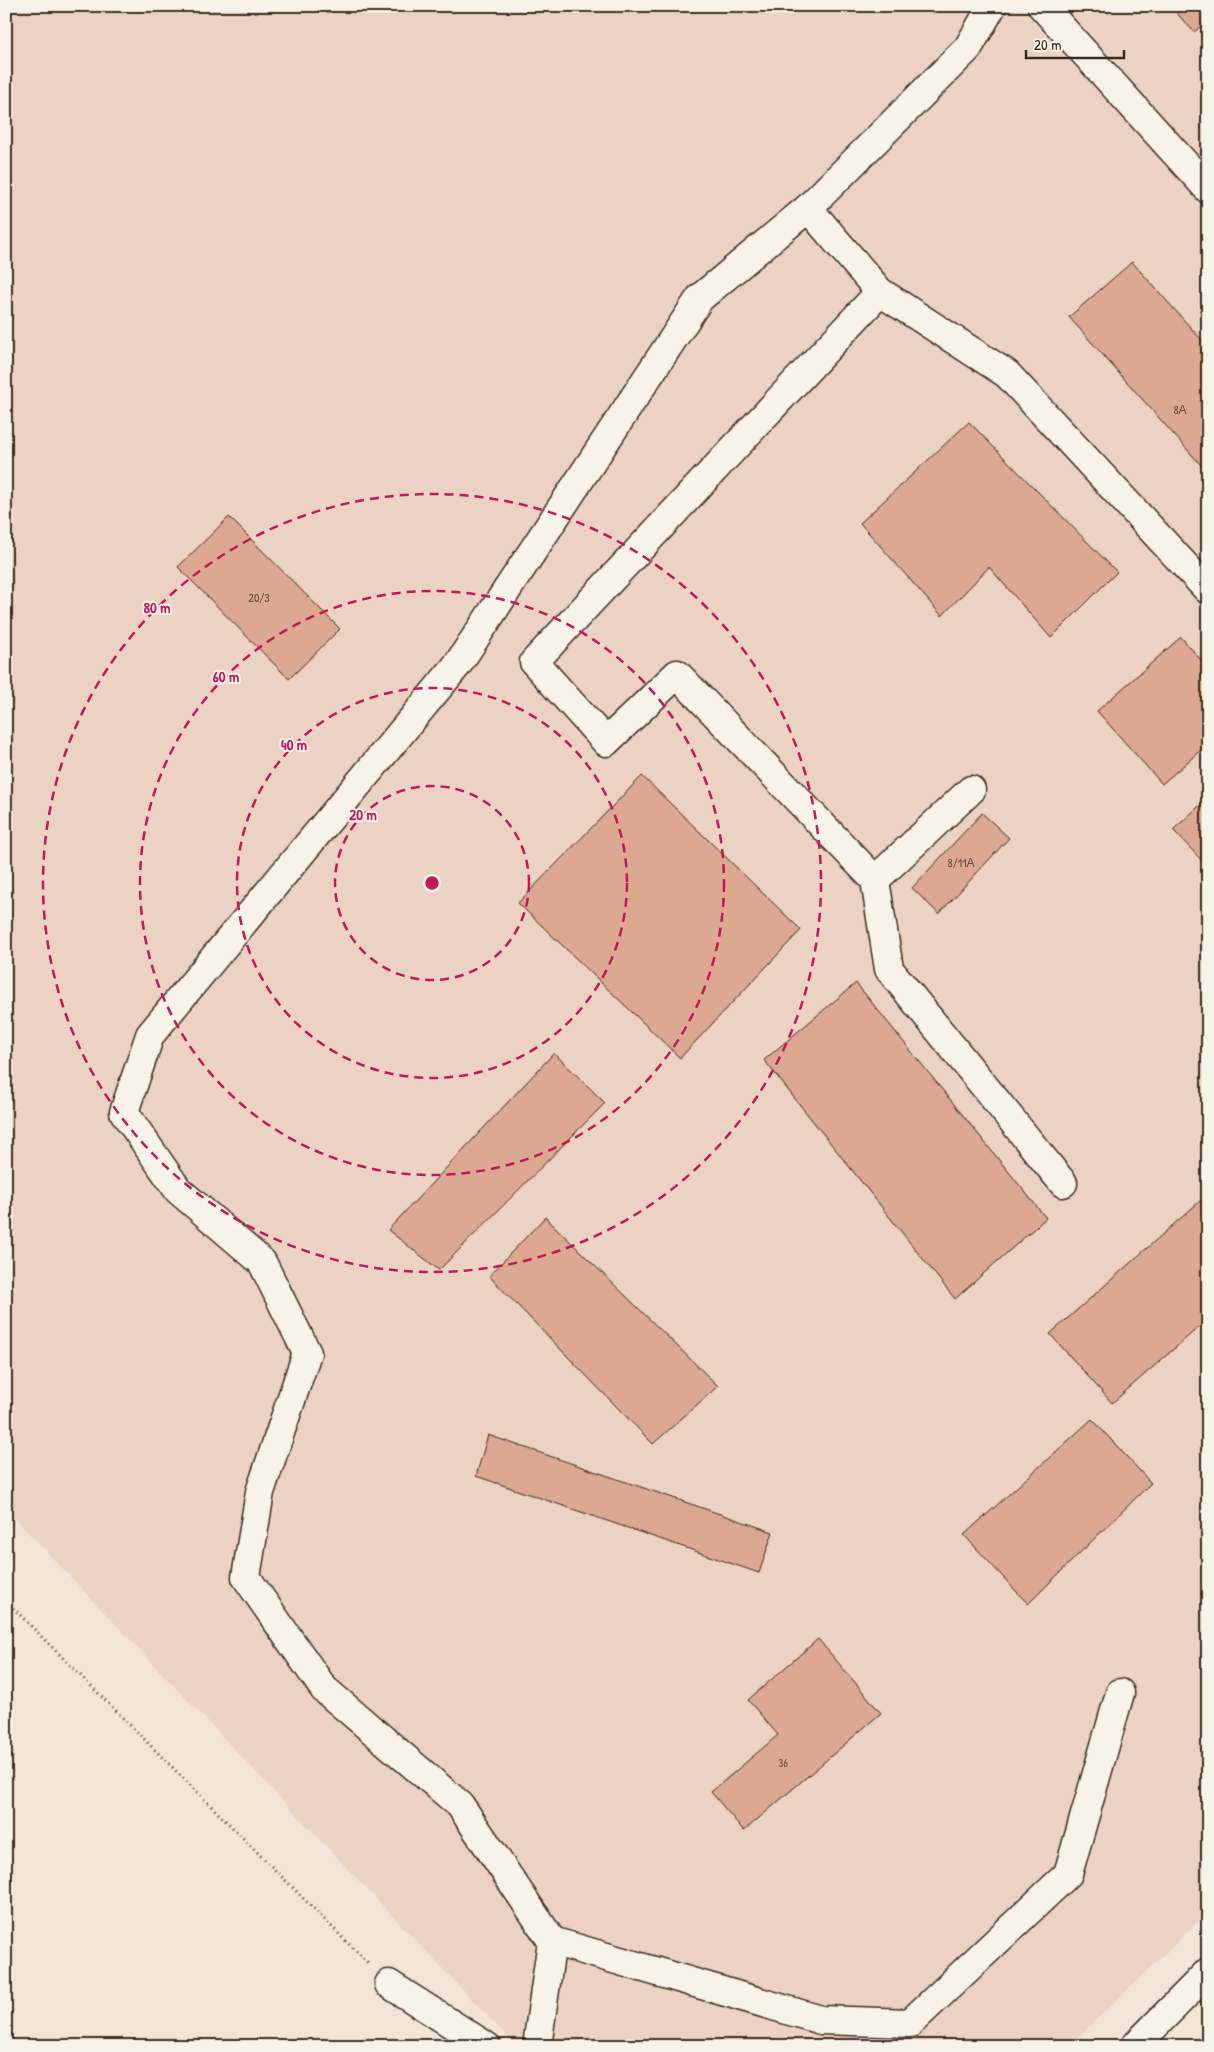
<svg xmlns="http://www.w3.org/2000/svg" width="1214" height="2052" font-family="'Patrick Hand',sans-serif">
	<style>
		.built { fill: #ecd2c2 }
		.building { fill: #dda891; stroke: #3b2a1e }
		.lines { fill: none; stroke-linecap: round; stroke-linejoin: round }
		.minor-casing { stroke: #3b2a1e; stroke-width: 31 }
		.path { stroke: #3b2a1e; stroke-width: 3; stroke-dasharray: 1 4; stroke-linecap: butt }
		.minor { stroke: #f7f3e8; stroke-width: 28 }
		.ring { fill: none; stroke: #c2185b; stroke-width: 2.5; stroke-dasharray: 9 6 }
		.labels { text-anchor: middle; stroke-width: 4; stroke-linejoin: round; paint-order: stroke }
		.number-label { font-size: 12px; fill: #644a3b }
		.centre { fill: #c2185b; stroke: #f7f3e8; stroke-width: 2.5 }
		.ring-label { font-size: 15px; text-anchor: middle; font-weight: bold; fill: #c2185b; stroke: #f7f3e8; stroke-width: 4; stroke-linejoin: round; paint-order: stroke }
	</style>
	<rect width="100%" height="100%" fill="#f2e4d7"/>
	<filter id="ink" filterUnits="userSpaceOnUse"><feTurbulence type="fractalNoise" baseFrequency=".02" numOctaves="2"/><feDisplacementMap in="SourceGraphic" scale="10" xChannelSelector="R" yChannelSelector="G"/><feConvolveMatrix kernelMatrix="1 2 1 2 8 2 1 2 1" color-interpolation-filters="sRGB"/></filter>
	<g filter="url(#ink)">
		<path class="built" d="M6 6H1208V1912L1069 2046H516L6 1509Z"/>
		<g class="building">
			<path d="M1170 6H1208V20L1194 32Z"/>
			<path d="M1132 262 1208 347V473L1069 317Z"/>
			<path d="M969 422 1117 572 1051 638 989 567 942 616 860 523Z"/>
			<path d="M229 517 340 629 289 679 178 567Z"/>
			<path d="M1181 637 1208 668V744L1162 784 1097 711Z"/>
			<path d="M642 776 801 930 680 1058 518 903Z"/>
			<path d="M1208 798V867L1173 830Z"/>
			<path d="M982 813 1009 838 939 914 912 888Z"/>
			<path d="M856 983 1046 1218 955 1299 764 1060Z"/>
			<path d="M554 1053 605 1103 439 1270 388 1230Z"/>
			<path d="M1208 1194V1319L1112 1403 1050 1334Z"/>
			<path d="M545 1217 718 1386 653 1444 489 1276Z"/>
			<path d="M1092 1419 1151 1483 1028 1604 964 1535Z"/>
			<path d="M488 1435 773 1532 759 1573 476 1476Z"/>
			<path d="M818 1639 881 1713 744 1831 711 1792 778 1735 748 1700Z"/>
		</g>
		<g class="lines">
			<defs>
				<g id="minor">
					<path d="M1042 6 1208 189"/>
					<path d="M808 208 880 292 534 662 606 742 677 674 875 880 889 969 1063 1183"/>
					<path d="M880 292 1007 374 1208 590"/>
					<path d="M875 880 971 790"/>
					<path d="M552 1941 821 2020 910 2023 1068 1874 1120 1693"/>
					<path d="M389 1984 486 2046"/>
					<path d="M537 2046 552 1941 460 1805 324 1689 246 1577 260 1492 307 1353 262 1262 178 1190 124 1112 150 1035 458 664 700 298 808 208 968 48 992 6"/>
					<path d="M1135 2046 1208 1972"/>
				</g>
			</defs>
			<use href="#minor" class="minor-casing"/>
			<path class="path" d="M6 1601 368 1963"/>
			<use href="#minor" class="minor"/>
		</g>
	</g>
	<g class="ring">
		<circle cx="432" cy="883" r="97"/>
		<circle cx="432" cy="883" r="195"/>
		<circle cx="432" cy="883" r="292"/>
		<circle cx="432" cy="883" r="389"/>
	</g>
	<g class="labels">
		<g class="number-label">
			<text x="1180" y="414">8А</text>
			<text x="259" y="602">20/3</text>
			<text x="961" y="867">8/11А</text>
			<text x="783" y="1767">36</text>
		</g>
	</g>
	<circle cx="432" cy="883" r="8" class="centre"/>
	<g class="ring-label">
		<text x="157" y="613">80 m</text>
		<text x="226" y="682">60 m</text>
		<text x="294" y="750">40 m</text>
		<text x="363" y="820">20 m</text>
	</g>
	<rect width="1214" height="2052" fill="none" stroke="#f7f3e8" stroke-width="25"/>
	<rect x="12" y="12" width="1189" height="2027" fill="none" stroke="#3b2a1e" stroke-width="2" filter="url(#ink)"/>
	<path d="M1026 50v8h98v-8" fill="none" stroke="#3b2a1e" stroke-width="2.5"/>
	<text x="1034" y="50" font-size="15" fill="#3b2a1e" stroke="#f7f3e8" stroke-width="4" paint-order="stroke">20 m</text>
</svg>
